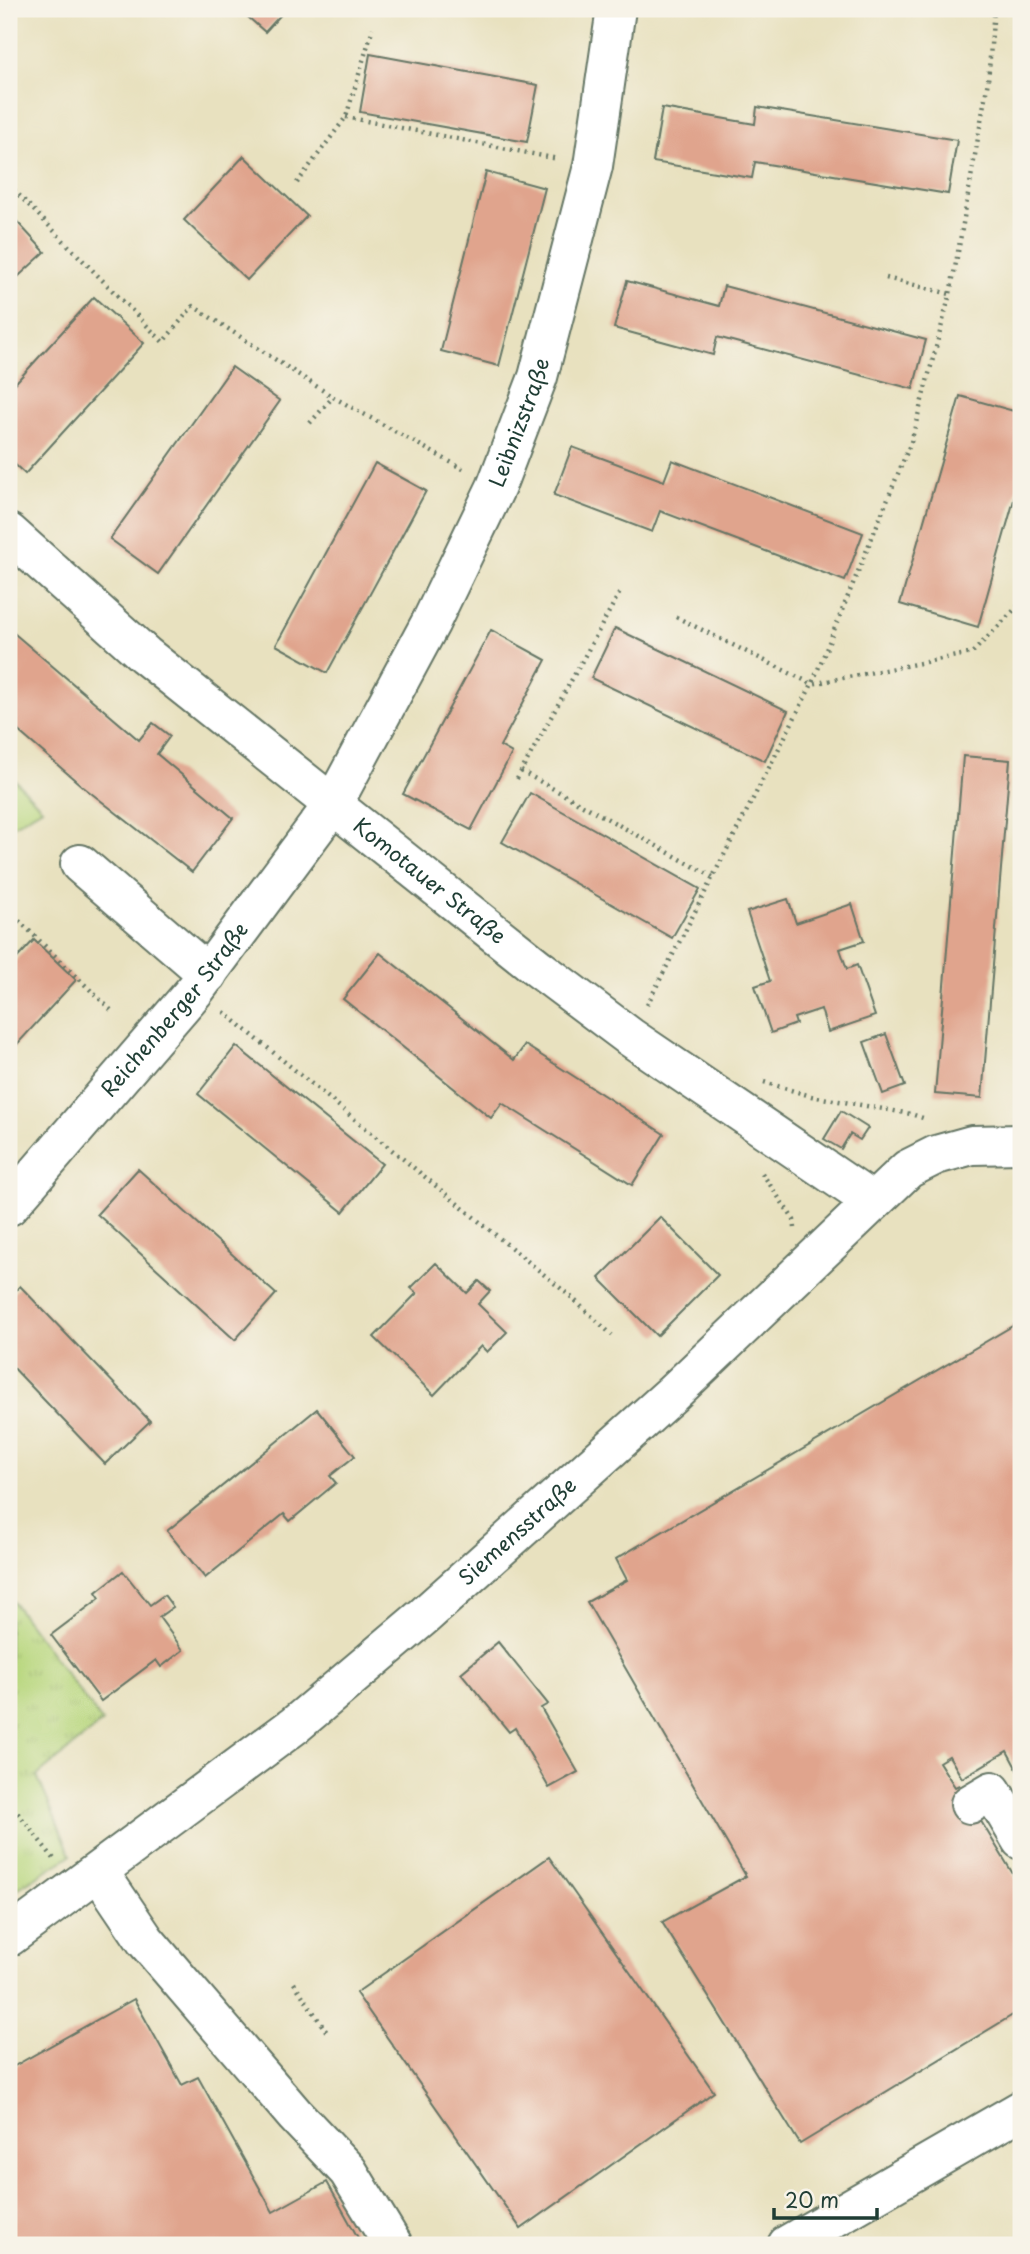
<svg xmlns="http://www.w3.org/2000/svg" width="1030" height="2254" font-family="'Playpen Sans',sans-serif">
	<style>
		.grass { fill: #b8d77e; stroke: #6c8a59; stroke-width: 2 }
		.park { fill: url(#park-tufts); stroke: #6c8a59; stroke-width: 2 }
		.building { fill: #e0a48d }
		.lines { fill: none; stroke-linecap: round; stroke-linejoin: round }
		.minor-casing { stroke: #657665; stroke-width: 42 }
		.major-casing { stroke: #657665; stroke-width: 42 }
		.path { stroke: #657665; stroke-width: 4.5; stroke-dasharray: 2 5; stroke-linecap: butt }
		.minor { stroke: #fff; stroke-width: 38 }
		.major { stroke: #fff; stroke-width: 38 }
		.labels { text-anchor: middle; stroke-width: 5; stroke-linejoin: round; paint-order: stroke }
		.street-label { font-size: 21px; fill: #1f3d34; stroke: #f7f3e8 }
	</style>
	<defs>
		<pattern id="park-tufts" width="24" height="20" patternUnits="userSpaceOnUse" patternTransform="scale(1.75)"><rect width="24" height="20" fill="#b8d77e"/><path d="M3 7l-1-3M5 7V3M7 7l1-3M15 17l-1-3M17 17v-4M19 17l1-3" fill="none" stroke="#9eb96e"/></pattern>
	</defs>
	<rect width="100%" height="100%" fill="#f7f3e8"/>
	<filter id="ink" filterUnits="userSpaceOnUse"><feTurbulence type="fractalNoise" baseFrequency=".0143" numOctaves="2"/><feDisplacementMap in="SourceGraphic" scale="14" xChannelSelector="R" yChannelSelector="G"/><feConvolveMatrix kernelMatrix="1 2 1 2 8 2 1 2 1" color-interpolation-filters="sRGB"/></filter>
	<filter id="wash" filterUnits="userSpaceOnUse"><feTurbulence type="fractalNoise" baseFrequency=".00686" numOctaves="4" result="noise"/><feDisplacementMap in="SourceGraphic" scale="28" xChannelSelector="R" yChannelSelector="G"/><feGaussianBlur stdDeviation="1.57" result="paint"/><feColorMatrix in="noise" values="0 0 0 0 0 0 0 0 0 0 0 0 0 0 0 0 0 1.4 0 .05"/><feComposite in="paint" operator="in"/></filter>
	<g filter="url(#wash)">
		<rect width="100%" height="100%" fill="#e8e1bf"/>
		<path class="grass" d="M9 774 42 808 9 828Z"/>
		<path class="park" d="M9 1597 102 1722 37 1776 71 1855 9 1894Z"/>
		<g id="blocks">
			<g class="building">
				<path d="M239 9H286L265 32Z"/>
				<path d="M959 9H983L982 13 959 11Z"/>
				<path d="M370 54 538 85 527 142 360 112Z"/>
				<path d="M757 107 957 140 948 194 755 162 752 178 653 162 662 108 755 124Z"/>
				<path d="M244 156 307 216 247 280 184 220Z"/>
				<path d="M486 172 545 188 499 366 441 351Z"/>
				<path d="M9 213 45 252 9 285Z"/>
				<path d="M627 281 719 306 724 286 926 340 913 389 717 337 713 355 614 328Z"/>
				<path d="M94 297 144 343 25 474 9 459V390Z"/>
				<path d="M232 367 280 401 158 574 110 539Z"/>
				<path d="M960 396 1021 413V475L978 627 900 604Z"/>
				<path d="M572 447 664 481 672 460 863 533 845 581 660 511 652 532 554 495Z"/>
				<path d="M375 463 426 491 327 673 276 645Z"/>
				<path d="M615 628 788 711 765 761 591 678Z"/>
				<path d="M9 629 139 740 153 723 170 736 157 754 233 818 192 872 82 786 9 723Z"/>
				<path d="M491 630 546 660 500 746 512 753 471 830 403 794Z"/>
				<path d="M963 756 1010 760 982 1098 935 1094Z"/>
				<path d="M530 793 700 889 672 938 502 842Z"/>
				<path d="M788 899 796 923 852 904 864 941 840 949 847 969 857 965 875 1016 828 1032 821 1009 794 1018 796 1024 771 1033 755 986 770 981 747 912Z"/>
				<path d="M34 940 76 980 9 1053V967Z"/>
				<path d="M380 953 514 1060 525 1045 664 1134 632 1185 502 1103 491 1118 343 999Z"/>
				<path d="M886 1034 905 1086 883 1094 864 1042Z"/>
				<path d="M236 1046 382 1164 343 1212 198 1094Z"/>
				<path d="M841 1111 868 1128 860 1140 850 1134 841 1149 824 1139Z"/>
				<path d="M138 1169 276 1294 235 1340 97 1214Z"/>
				<path d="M660 1217 718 1275 657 1336 599 1278Z"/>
				<path d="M436 1263 467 1293 479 1281 490 1291 478 1304 507 1332 487 1352 481 1346 434 1395 374 1337 417 1293 411 1288Z"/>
				<path d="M20 1286 150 1421 105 1464 9 1363V1297Z"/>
				<path d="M1021 1321V1777L1007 1751 962 1778 949 1756 939 1762 955 1787 959 1785 1021 1887V2010L800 2144 662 1922 746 1876 587 1602 627 1580 616 1559Z"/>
				<path d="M317 1409 355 1456 330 1476 336 1483 290 1521 284 1514 205 1578 167 1531Z"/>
				<path d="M123 1571 150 1605 164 1595 173 1607 159 1617 183 1650 161 1667 156 1660 101 1701 51 1635 100 1598 96 1592Z"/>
				<path d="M498 1642 548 1704 541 1708 578 1772 549 1788 515 1728 509 1732 461 1673Z"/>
				<path d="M549 1857 714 2092 521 2229 356 1993Z"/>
				<path d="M134 1999 182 2085 198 2077 273 2212 327 2182 362 2245H9V2069Z"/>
			</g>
		</g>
	</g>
	<g filter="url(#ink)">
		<use href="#blocks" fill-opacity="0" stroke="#657665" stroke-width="2"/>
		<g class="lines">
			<defs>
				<g id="minor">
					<path id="s1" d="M9 533 145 655 538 968 630 1037 873 1202"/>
					<path d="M80 864 208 974"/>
					<path id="s2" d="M9 1206 196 989 332 806 431 622 496 487 538 377 593 166 616 9"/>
					<path d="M970 1804 992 1791 1021 1840"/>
					<path d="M99 1872 145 1940 295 2115 348 2171 393 2245"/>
					<path id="s3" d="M9 1937 295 1725 424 1616 672 1394 908 1169 936 1155 972 1145 1021 1144"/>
				</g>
				<path id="major" d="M787 2245 1021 2110"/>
			</defs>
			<use href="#minor" class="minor-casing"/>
			<use href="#major" class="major-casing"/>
			<g class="path">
				<path d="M346 117 558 159"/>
				<path d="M297 183 346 117 373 28"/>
				<path d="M9 185 163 342 193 306 333 397 463 469"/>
				<path d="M886 278 950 294"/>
				<path d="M310 423 333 397"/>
				<path d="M676 617 812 684 911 442 950 294 958 252 988 81 994 9"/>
				<path d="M521 771 713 877"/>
				<path d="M517 779 620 592"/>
				<path d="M9 911 111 1010"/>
				<path d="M647 1005 812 684 972 653 1021 603"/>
				<path d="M224 1012 570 1296 612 1335"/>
				<path d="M764 1082 811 1096 911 1114 926 1119"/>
				<path d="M762 1173 794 1220 795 1228"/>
				<path d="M9 1802 55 1860"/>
				<path d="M294 1983 328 2034"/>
			</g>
			<use href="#minor" class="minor"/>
			<use href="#major" class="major"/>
		</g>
	</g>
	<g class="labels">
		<g class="street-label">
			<text dy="7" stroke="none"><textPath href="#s2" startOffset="942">Leibnizstraße</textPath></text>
			<text dy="7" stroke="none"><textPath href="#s1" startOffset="546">Komotauer Straße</textPath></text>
			<text dy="7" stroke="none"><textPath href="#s2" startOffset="257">Reichenberger Straße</textPath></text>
			<text dy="7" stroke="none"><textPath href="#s3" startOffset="651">Siemensstraße</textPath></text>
		</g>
	</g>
	<rect width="1030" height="2254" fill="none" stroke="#f7f3e8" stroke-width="35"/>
	<path d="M774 2208v10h103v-10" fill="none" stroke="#1f3d34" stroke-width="3.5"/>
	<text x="785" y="2208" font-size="21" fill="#1f3d34" stroke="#f7f3e8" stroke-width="5" paint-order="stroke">20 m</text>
</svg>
